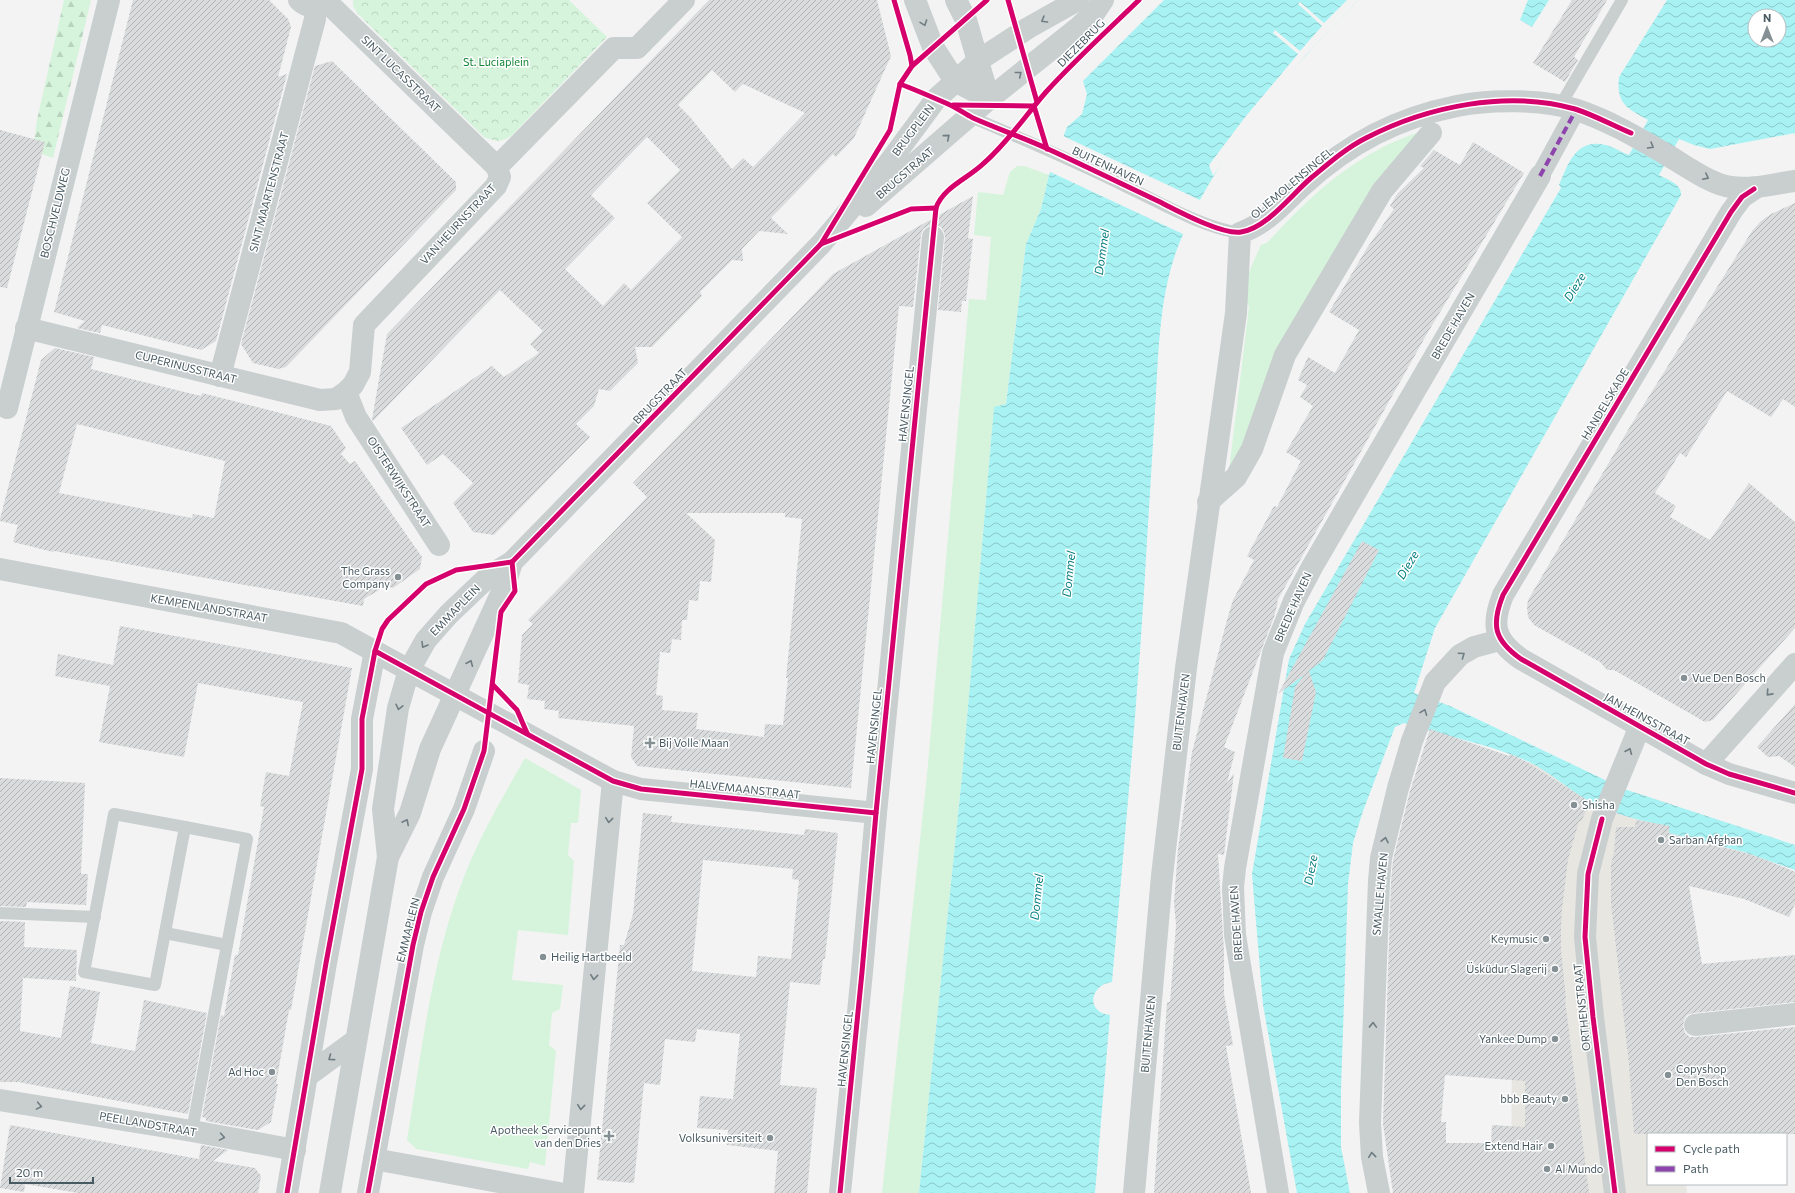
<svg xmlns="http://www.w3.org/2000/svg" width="1795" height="1193" font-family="Commissioner,sans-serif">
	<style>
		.commercial { fill: #e7e6e1 }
		.grass { fill: #d6f4dc }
		.forest { fill: url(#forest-firs) }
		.park { fill: url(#park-crowns) }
		.water { fill: url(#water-waves); fill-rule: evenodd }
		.pier { fill: #f3f3f3 }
		.building { fill: url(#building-hatch); fill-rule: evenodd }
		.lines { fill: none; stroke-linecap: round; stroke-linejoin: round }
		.service { stroke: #c9cecf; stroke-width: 12 }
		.pedestrian { stroke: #c9cecf; stroke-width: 19 }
		.minor { stroke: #c9cecf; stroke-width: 22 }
		.tertiary { stroke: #c9cecf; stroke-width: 22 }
		.quiet { stroke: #8e44ad; stroke-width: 4; stroke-dasharray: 8 4; stroke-linecap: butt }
		.cycleway-casing { stroke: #fff; stroke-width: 8 }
		.cycleway { stroke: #d6006c; stroke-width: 5 }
		.oneway { stroke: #6f7d82 }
		.poi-dot { fill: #849094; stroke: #fff; stroke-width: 1.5 }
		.labels { text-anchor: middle; stroke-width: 3; stroke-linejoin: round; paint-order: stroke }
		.street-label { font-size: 11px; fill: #485a61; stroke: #fff }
		.park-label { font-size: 11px; fill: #108534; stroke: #fff }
		.poi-label { font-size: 11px; fill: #485a61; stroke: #fff; text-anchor: end }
		.water-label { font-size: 12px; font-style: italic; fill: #067e80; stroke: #fff }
	</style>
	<defs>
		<pattern id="forest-firs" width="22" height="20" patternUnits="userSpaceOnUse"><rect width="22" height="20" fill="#d6f4dc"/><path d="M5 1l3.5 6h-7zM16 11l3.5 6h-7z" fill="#b9d3bf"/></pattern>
		<pattern id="park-crowns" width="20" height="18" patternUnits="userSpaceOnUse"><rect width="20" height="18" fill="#d6f4dc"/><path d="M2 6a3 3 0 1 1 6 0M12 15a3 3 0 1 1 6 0" fill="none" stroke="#b9d3bf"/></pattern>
		<pattern id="water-waves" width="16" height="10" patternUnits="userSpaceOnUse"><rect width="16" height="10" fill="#a8f2f4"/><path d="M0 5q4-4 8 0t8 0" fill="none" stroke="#8bc7c9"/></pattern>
		<pattern id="building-hatch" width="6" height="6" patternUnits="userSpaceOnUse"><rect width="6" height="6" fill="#d9dbdc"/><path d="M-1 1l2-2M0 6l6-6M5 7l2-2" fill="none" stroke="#b2b5b6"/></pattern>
	</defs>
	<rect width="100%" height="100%" fill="#f3f3f3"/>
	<path class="commercial" d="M1514 758 1672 804 1684 1134H1648V1184H1686L1687 1193H1511Z"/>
	<g class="grass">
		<path d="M1422 131 1246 444 1229 470 1249 307C1239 288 1253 263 1261 245L1268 242C1311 194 1359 151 1422 131Z"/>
		<path d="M1017 166H1024L1049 175 1041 209 1026 244 1006 404 994 408 962 776 919 1193H882L927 775 969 299 986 300 991 237 974 235 978 192 1003 195 1010 172Z"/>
		<path d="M525 758 581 790 578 823H571L568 855 574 861 568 935 518 930 512 980 563 985 560 1009 552 1013 549 1045 556 1051 545 1166 530 1162 528 1169 416 1149 407 1140C421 1055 431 963 462 882 478 839 502 798 525 758Z"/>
	</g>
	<path class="forest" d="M64 0H91L53 158 33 151 37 120Z"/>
	<path class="park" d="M353 0H569L607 37 512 135C502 143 496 142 484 137L358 14 353 6Z"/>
	<g class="water">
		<path d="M1164 0H1358C1288 72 1218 150 1179 244 1160 292 1159 344 1156 394 1153 443 1150 492 1147 541 1139 688 1125 835 1112 982 1089 985 1086 1013 1110 1015L1095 1193H919L962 776 994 407 1006 404 1026 244 1041 209 1049 175 1067 127 1082 114 1087 94 1083 81Z"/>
		<path d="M1528 0H1549L1532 27 1520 20Z"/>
		<path d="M1667 0H1795V133L1710 149 1694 145 1679 139 1659 175C1668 180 1682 184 1681 195L1435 628 1414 693 1450 706 1624 789 1795 845V870L1744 852 1669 833V826C1642 821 1615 815 1591 802 1569 791 1551 772 1527 761 1488 743 1444 737 1404 723L1395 727 1363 811 1353 843 1348 884 1341 1090V1147L1350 1193H1297L1263 1005 1252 874 1289 659 1305 624 1561 188 1559 185C1569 162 1577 136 1609 146 1616 148 1622 153 1629 155L1648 120C1627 108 1616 104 1619 77ZM1755 16H1779V40H1755Z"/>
	</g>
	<g class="pier">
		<path d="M1347 0H1358L1305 56 1253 119 1213 176 1209 165 1246 116 1298 54 1273 33 1275 30 1300 51 1322 26 1298 4 1300 2 1324 23Z"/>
		<path d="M1061 135 1202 201 1185 235 1048 171Z"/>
	</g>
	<g class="building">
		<path d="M133 0H269L288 19 291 27 278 77 287 74 216 341 201 350 102 325 100 333 77 328 85 321 54 312Z"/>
		<path d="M709 0H877L891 56 854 138 836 157 833 154 771 218 788 234 759 231 742 249 743 261 732 260 700 292 702 296 652 347H635L638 363 610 391 599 389 594 406 576 424 590 437 494 535 473 532 453 503 473 483 443 454 427 465 401 428 492 366 504 377 539 353 530 344 543 331 500 290 373 421 372 419 387 334ZM712 70 735 92 743 84 805 113 753 167 743 158 732 169 690 117 678 105ZM647 137 680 170 647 203 682 237 631 290 624 283 603 306 565 269 615 218 591 195Z"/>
		<path d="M1572 0H1607L1574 57 1578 60 1565 82 1533 63Z"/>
		<path d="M332 61 456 182V190L286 367 278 369 253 363 241 344 315 66Z"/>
		<path d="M0 130 45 142 7 288 0 287Z"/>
		<path d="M1473 142 1524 173 1428 332 1281 594 1277 601 1278 602 1274 617 1224 747 1235 752 1227 783 1234 773 1224 855 1218 854 1224 951V994L1233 1045 1226 1046 1251 1193H1154L1167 1002H1170L1176 925 1174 903 1178 849 1192 752 1227 620 1233 600 1254 560 1247 556 1274 506 1277 507 1301 461 1286 452 1313 406 1300 397 1307 385 1298 380 1308 357 1335 373 1359 330 1329 312 1367 248 1394 209 1390 206 1397 194 1424 168 1420 166 1434 150 1460 165Z"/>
		<path d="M973 196 968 238 973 239 966 301H962L961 312 938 310 945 238 944 232 941 227 934 225 928 226 923 229 921 235 913 307 899 306 851 788 637 766 631 757 634 726 558 718 559 711 544 709 545 701 527 699 529 685 518 683 522 635 533 624 528 620 647 497 633 483 833 274ZM686 513H785V517L802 519 786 678H788L783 725 765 724 764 737 696 729 698 713 662 710 663 696 656 695 660 652 670 653 672 639 681 640 682 620H687L689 600 698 601 700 581 711 582 715 540Z"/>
		<path d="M1795 203V407L1783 399 1771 417 1727 391 1686 457 1680 453 1655 493 1676 506 1670 517 1710 540 1749 483 1795 522V628L1713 720 1705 722 1614 670H1607L1600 662 1534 625 1528 617 1527 607 1528 600 1631 425 1752 231 1761 221 1771 214Z"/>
		<path d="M55 348 94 357 91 369 201 396 202 393 331 426 346 448 341 454 350 464 355 461 422 557 420 569 393 588 386 586 364 599 363 606 54 551 53 552 13 542 18 525 0 521V519L41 360ZM77 424 225 461 214 518 193 514 192 518 59 493Z"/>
		<path d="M1362 541 1379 550 1323 660 1309 671 1316 692 1302 761 1283 758 1295 687 1304 675 1278 694Z"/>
		<path d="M120 626 352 668 291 1010H289L276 1084H278L271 1122 258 1130 206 1121V1118L202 1117 221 1015 224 1016 235 955H238L264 807 260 806 266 772 289 776 303 702 198 683 184 757 99 742 110 686 55 676 58 654 113 665Z"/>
		<path d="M1795 704V767L1779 756 1768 757 1757 747Z"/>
		<path d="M1430 729 1509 756 1510 754 1525 761 1590 802 1581 822 1579 821 1568 860 1562 909 1561 928V950L1566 999H1565L1589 1193H1393L1383 1124 1391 882 1393 860 1410 791ZM1445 1075 1525 1081V1127L1492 1125 1491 1143H1446V1122H1441Z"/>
		<path d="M0 778 85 783 81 874H88L86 905 27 902 26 907 0 906Z"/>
		<path d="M643 813 672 816 671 822 804 835 805 829 838 833 825 959H823L820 985 790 982 780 1085 817 1088 807 1193H774L778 1151 727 1145 728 1130 697 1128 700 1096 733 1099 740 1034 697 1029 695 1042 665 1039 660 1085 644 1083 634 1183 597 1180 620 945H624L633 914ZM703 860 793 869 792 879 799 880 791 959 758 956 756 977 692 971Z"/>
		<path d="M1636 820 1670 826 1668 833 1746 853 1769 861 1795 872V904L1789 917 1744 899 1689 886 1702 964 1795 955V1002L1694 1013 1687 1015 1684 1020 1683 1026 1685 1033 1690 1037H1696L1795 1027V1134H1634L1629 1065 1611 902V864L1614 853 1616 827H1635Z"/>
		<path d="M0 921 25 922 24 947 77 950 76 981 23 978 20 1031 61 1038 70 986 100 992 91 1043 135 1051 144 1000 207 1013 188 1114 18 1082H0Z"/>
		<path d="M10 1125 199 1159 201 1145 228 1150 213 1161 255 1168 261 1176 258 1193H78L25 1184 24 1192 0 1188Z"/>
	</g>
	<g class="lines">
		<g class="service">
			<path d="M1560 106 1622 0"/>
			<path d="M971 117C1023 139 1076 162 1127 187 1163 204 1201 227 1240 233"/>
			<path d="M114 814 185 827 155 985 84 972Z"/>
			<path d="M185 827 247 839 192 1131"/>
			<path d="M0 913 95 917"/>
			<path d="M165 933 227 945"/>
		</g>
		<path class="pedestrian" d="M1540 176 1576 110"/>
		<g class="minor">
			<path d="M299 0C308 9 317 7 329 4L497 167"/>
			<path d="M1754 189 1742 197 1731 212 1503 595C1491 625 1494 640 1521 659L1706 764 1729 774 1795 793"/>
			<path d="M26 328 320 400 336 399 346 392 353 385 360 372 364 325 496 186 500 177 497 167 614 48H637L684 0"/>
			<path d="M220 376 315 19V8"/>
			<path d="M346 392 356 417 439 545"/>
			<path d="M7 408 109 0"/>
			<path d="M1208 502 1236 477 1252 449 1285 355 1382 191 1431 133"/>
			<path d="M0 569 341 633 613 781 641 789 876 813"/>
			<path d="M1706 764 1795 664"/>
			<path d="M1695 1025 1795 1014"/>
			<path d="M307 1076 355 1041"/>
			<path d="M0 1100 192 1131 295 1150"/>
			<path d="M374 1159 559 1193"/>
			<path d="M287 1193 326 963 362 769V719L375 651"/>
			<path d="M368 1193 413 945 421 912 433 877 464 809 484 751"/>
			<path d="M573 1193 613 781"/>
			<path d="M840 1193 862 972 876 813 933 237"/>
			<path d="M1134 1193 1162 876 1186 668 1236 313 1240 233C1269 222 1281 205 1303 185 1349 143 1397 118 1457 106 1490 99 1545 99 1577 110 1607 120 1635 136 1662 152 1682 163 1709 184 1731 187 1753 190 1773 184 1795 181"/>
			<path d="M1278 1193 1235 935 1233 887 1235 868 1273 653 1294 601 1312 567 1540 176"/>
			<path d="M1379 1193 1372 1157 1370 1123 1379 881 1381 858 1398 788 1412 741 1435 682 1460 655 1474 647 1500 640"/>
			<path d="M1615 1193 1593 1017 1585 937 1588 874 1602 819 1640 726"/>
		</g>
		<g class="tertiary">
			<path d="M915 0 933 47 955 81 989 99"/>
			<path d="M956 0 966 20 989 99"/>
			<path d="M866 206 989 99 1079 27 1095 12 1103 0"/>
			<path d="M388 857 410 813 430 749 505 585 512 562"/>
			<path d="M330 1193 388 857 383 809 398 708 409 670 426 640 449 614 489 576 512 562 821 244 888 164 936 99 979 60 1028 28 1078 0"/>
		</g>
		<path class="quiet" d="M1540 176 1576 110"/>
		<defs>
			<g id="cycleway">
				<path d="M894 0 910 55 912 66"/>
				<path d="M1008 0 1037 102"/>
				<path d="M900 84C916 90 932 97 948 104 957 108 965 114 973 118 998 129 1024 138 1048 149 1085 166 1122 184 1158 201 1176 210 1222 235 1241 232 1267 228 1291 195 1311 178 1328 164 1346 148 1366 138 1428 106 1507 90 1575 109 1594 115 1612 125 1631 133"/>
				<path d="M953 105 1034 106 1047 149"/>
				<path d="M1754 189 1742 197 1731 212 1503 595C1491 625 1494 640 1521 659L1706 764 1729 774 1795 793"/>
				<path d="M821 244 911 209 936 208"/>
				<path d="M512 562 821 244 890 130 900 84 912 66 987 0"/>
				<path d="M375 651 613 781 641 789 876 813"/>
				<path d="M493 685 517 710 527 733"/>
				<path d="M1602 819 1588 874 1585 937 1593 1017 1615 1193"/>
				<path d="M287 1193 326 963 362 769V719L375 651 382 629 388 620 426 584 456 570 512 562"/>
				<path d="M368 1193 413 945 421 912 433 877 464 809 484 751 501 612 515 591 512 562"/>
				<path d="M840 1193 862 972 876 813 936 208C943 187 969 178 984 163 1008 142 1025 116 1046 92 1075 60 1108 30 1139 0"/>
			</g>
		</defs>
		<use href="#cycleway" class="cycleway-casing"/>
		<use href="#cycleway" class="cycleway"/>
	</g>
	<defs><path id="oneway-chevron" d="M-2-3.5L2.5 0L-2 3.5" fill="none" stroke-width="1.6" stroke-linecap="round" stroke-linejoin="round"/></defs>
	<g class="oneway">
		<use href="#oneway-chevron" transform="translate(1044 20) rotate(150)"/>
		<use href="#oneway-chevron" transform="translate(924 23) rotate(70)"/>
		<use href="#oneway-chevron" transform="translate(1019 74) rotate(-39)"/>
		<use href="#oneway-chevron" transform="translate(947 137) rotate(-40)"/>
		<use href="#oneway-chevron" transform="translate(1651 146) rotate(30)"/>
		<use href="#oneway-chevron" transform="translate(1706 177) rotate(27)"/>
		<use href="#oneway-chevron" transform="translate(424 645) rotate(121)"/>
		<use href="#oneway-chevron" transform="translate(1462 655) rotate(-35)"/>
		<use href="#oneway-chevron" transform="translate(470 663) rotate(-67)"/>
		<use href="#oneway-chevron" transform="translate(1769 693) rotate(132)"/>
		<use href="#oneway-chevron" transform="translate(399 707) rotate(103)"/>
		<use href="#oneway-chevron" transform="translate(1424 712) rotate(-69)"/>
		<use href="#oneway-chevron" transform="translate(1629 751) rotate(-67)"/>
		<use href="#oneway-chevron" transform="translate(609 820) rotate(96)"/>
		<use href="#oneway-chevron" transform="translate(406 822) rotate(-63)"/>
		<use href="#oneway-chevron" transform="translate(1385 840) rotate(-78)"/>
		<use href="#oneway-chevron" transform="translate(594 977) rotate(96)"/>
		<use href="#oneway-chevron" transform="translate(1373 1025) rotate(-88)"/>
		<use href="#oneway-chevron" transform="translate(331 1058) rotate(144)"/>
		<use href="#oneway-chevron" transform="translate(39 1106) rotate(10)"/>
		<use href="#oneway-chevron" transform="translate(581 1107) rotate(96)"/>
		<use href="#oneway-chevron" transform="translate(222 1137) rotate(10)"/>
		<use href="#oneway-chevron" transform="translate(1372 1155) rotate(-96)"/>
	</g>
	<g class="poi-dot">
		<circle cx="398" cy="577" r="4"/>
		<circle cx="1684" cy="678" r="4"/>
		<path d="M648 737h4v4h4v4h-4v4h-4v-4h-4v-4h4z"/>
		<circle cx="1574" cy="805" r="4"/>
		<circle cx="1661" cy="840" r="4"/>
		<circle cx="1546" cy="939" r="4"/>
		<circle cx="543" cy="957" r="4"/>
		<circle cx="1555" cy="969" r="4"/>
		<circle cx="1555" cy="1039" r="4"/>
		<circle cx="272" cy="1072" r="4"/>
		<circle cx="1668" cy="1075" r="4"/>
		<circle cx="1565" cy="1099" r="4"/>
		<path d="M607 1130h4v4h4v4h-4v4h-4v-4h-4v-4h4z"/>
		<circle cx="770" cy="1138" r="4"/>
		<circle cx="1551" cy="1146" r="4"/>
		<circle cx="1547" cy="1169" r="4"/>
	</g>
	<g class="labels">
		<g class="street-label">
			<text transform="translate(1081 43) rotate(-45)" y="4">DIEZEBRUG</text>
			<text transform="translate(401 74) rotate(44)" y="4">SINT LUCASSTRAAT</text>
			<text transform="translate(913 130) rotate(-53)" y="4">BRUGPLEIN</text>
			<text transform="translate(1108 166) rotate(25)" y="4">BUITENHAVEN</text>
			<text transform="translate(905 173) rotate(-41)" y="4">BRUGSTRAAT</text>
			<text transform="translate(1292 183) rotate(-40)" y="4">OLIEMOLENSINGEL</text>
			<text transform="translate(269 192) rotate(-75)" y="4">SINT MAARTENSTRAAT</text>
			<text transform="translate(55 213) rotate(-76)" y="4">BOSCHVELDWEG</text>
			<text transform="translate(458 224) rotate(-47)" y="4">VAN HEURNSTRAAT</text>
			<text transform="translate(1453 326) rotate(-60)" y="4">BREDE HAVEN</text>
			<text transform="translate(186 367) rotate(14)" y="4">CUPERINUSSTRAAT</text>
			<text transform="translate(660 396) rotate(-46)" y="4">BRUGSTRAAT</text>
			<text transform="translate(906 404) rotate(-84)" y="4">HAVENSINGEL</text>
			<text transform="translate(1605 404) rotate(-59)" y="4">HANDELSKADE</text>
			<text transform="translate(399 482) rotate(57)" y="4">OISTERWIJKSTRAAT</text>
			<text transform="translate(1293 607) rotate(-66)" y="4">BREDE HAVEN</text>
			<text transform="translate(209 608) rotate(10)" y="4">KEMPENLANDSTRAAT</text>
			<text transform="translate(455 610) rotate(-46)" y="4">EMMAPLEIN</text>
			<text transform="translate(1181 712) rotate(-83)" y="4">BUITENHAVEN</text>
			<text transform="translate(1647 719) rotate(29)" y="4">JAN HEINSSTRAAT</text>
			<text transform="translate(874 726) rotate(-84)" y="4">HAVENSINGEL</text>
			<text transform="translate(745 789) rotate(6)" y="4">HALVEMAANSTRAAT</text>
			<text transform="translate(1380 894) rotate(-85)" y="4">SMALLE HAVEN</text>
			<text transform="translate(1236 923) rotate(-94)" y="4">BREDE HAVEN</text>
			<text transform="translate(408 930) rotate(-76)" y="4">EMMAPLEIN</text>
			<text transform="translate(1582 1007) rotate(-96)" y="4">ORTHENSTRAAT</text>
			<text transform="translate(1148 1034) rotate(-85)" y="4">BUITENHAVEN</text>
			<text transform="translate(845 1049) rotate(-84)" y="4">HAVENSINGEL</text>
			<text transform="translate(148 1124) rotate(10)" y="4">PEELLANDSTRAAT</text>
		</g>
		<g class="park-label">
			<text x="496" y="66">St. Luciaplein</text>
		</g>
		<g class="poi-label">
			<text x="390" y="575">The Grass<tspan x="390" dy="13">Company</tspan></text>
			<text x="1692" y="682" text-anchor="start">Vue Den Bosch</text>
			<text x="659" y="747" text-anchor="start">Bij Volle Maan</text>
			<text x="1582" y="809" text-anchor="start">Shisha</text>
			<text x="1669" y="844" text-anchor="start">Sarban Afghan</text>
			<text x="1538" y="943">Keymusic</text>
			<text x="551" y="961" text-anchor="start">Heilig Hartbeeld</text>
			<text x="1547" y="973">Üsküdur Slagerij</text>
			<text x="1547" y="1043">Yankee Dump</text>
			<text x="1676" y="1073" text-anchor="start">Copyshop<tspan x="1676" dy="13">Den Bosch</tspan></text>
			<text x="264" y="1076">Ad Hoc</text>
			<text x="1557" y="1103">bbb Beauty</text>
			<text x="601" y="1134">Apotheek Servicepunt<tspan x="601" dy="13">van den Dries</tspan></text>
			<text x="762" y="1142">Volksuniversiteit</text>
			<text x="1543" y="1150">Extend Hair</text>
			<text x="1555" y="1173" text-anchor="start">Al Mundo</text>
		</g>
		<g class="water-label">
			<text transform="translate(1102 252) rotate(-82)" y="4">Dommel</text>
			<text transform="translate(1575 287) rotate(-59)" y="4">Dieze</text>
			<text transform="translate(1408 565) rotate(-59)" y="4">Dieze</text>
			<text transform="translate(1069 574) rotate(-84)" y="4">Dommel</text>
			<text transform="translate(1311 870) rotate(-80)" y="4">Dieze</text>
			<text transform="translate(1037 897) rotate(-84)" y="4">Dommel</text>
		</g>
	</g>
	<rect x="1647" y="1133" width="140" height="52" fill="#ffffff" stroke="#b6bdc0"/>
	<rect x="1655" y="1146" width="20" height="6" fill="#d6006c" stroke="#b6bdc0"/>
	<text x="1683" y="1153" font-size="12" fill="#485a61">Cycle path</text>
	<rect x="1655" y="1166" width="20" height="6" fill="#8e44ad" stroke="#b6bdc0"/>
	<text x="1683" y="1173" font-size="12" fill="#485a61">Path</text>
	<g transform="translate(1767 28)"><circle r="19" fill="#ffffff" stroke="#b6bdc0"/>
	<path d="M0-3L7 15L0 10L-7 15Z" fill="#849094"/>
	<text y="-6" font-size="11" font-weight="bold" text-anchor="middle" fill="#485a61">N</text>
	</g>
	<path d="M10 1177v6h83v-6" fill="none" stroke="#485a61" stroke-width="2"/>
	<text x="16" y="1177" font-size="12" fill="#485a61" stroke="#ffffff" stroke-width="3" paint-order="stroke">20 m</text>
</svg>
